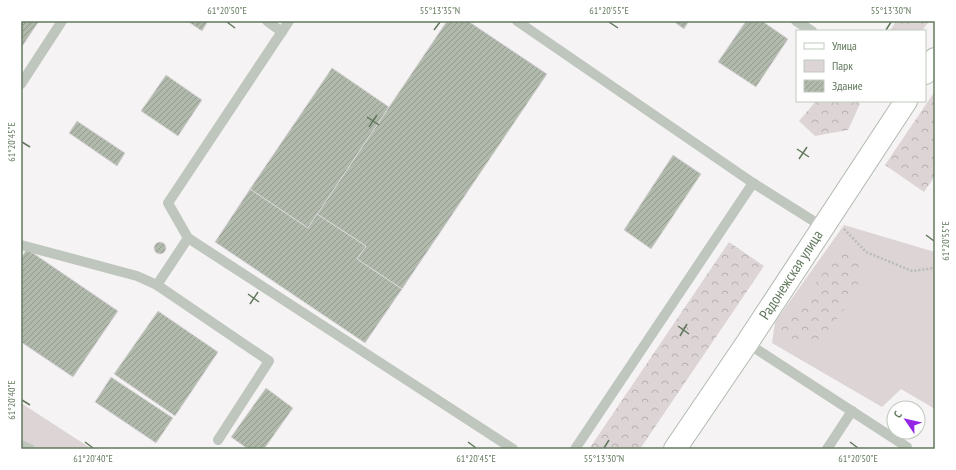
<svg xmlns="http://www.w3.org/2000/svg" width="956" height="470" font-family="'PT Sans Narrow',sans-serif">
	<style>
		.green { fill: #ddd4d5 }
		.forest { fill: url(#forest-crowns) }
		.building { fill: url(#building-hatch); stroke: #d8d5d7 }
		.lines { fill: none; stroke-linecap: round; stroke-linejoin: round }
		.secondary-casing { stroke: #b1baaf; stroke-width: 24 }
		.path { stroke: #b7bcb5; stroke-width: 2.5; stroke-dasharray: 2 2; stroke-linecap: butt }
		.lane { stroke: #bfc6bd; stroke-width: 10 }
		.secondary { stroke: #fff; stroke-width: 22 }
		.ticks { fill: none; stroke: #62785d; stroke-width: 1.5 }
		.labels { text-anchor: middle; stroke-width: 4; stroke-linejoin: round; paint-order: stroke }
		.street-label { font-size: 15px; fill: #62785d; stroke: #fff }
		.neatline { fill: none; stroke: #62785d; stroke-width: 1.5 }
		.ticks-label { font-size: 10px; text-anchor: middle; fill: #62785d }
	</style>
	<defs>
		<pattern id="forest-crowns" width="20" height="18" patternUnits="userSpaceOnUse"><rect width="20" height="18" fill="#ddd4d5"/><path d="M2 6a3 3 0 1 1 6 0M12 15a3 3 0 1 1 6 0" fill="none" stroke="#b7b1b0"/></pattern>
		<pattern id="building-hatch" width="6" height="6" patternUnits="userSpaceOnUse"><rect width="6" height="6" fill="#b0b9ac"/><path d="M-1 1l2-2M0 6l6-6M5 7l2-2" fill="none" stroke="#939b8f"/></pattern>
	</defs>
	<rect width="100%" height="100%" fill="#f6f3f5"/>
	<g class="green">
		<path d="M844 225 935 252V409L901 389 882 407 772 343 775 322Z"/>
		<path d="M21 403 92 449H21Z"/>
	</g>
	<g class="forest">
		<path d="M896 21H929L922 31H890Z"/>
		<path d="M935 91V176L924 192 885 165Z"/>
		<path d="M816 101H858L860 104 848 130 815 136 799 121Z"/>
		<path d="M729 242 764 266 640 449H589Z"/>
		<path d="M844 245 863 270 853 297 819 342 789 340 780 331Z"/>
	</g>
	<g class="building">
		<path d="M21 21H39L21 48Z"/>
		<path d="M187 21H208L202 31Z"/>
		<path d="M447 21H468L547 74 402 289 357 259 366 246 317 214Z"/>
		<path d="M673 21H689L684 29Z"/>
		<path d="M746 21H762L788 39 756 87 718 62Z"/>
		<path d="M332 68 389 107 308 228 250 189Z"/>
		<path d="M166 75 202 100 178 136 141 111Z"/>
		<path d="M77 121 125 153 117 166 69 133Z"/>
		<path d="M673 155 701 174 651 249 624 230Z"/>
		<path d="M250 189 308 228 317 214 366 246 357 259 402 289 365 343 215 242Z"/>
		<circle cx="160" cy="248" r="6"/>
		<path d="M27 249 118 311 73 377 21 342V258Z"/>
		<path d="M158 311 218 352 175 416 114 374Z"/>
		<path d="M111 377 173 418 156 443 95 402Z"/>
		<path d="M266 388 293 408 264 449H248L231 437Z"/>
	</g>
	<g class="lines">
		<defs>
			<g id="secondary">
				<path d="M925 73 935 59"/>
				<path d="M675 449 747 343 906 101"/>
			</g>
		</defs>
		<use href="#secondary" class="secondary-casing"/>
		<path class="path" d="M844 229 866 252 912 271 935 268"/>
		<g class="lane">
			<path d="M267 21 282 32"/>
			<path d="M517 21 753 183 823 227"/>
			<path d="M796 21 812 31"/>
			<path d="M21 84 62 21"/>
			<path d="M188 238 513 449"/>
			<path d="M21 245 137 276 157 285 269 361 218 440"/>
			<path d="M157 285 188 238 168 203 289 21"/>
			<path d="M747 343 907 447V449"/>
			<path d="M21 445 30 449"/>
			<path d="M575 449 753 183"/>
			<path d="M827 449 852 411"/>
		</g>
		<use href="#secondary" class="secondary"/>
	</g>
	<path class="ticks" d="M227 22 235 28M609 22 618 28M434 30 440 22M886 30 891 22M367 117 379 125M369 127 377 115M22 142 30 147M797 149 809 157M799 159 807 147M926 235 934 241M248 294 259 302M250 304 258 292M678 326 689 334M680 336 687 324M22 400 30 405M85 442 93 448M468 442 476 448M850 442 858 448M604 448 609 440"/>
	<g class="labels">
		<g class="street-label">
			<text transform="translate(791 275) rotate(-57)" y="5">Радонежская улица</text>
		</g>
	</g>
	<rect width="956" height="470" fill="none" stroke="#ffffff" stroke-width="44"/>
	<rect x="796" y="30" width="130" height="72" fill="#ffffff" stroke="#c0c9be"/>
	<rect x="804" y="43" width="20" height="6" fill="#ffffff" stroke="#c0c9be"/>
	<text x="832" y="50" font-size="12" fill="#62785d">Улица</text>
	<rect x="804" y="60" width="20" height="12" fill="#ddd4d5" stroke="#c0c9be"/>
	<text x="832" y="70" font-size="12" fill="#62785d">Парк</text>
	<rect x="804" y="80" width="20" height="12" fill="url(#building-hatch)" stroke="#c0c9be"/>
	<text x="832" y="90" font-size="12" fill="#62785d">Здание</text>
	<g transform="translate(906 420) rotate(304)"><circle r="19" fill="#ffffff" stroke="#c0c9be"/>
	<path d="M0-3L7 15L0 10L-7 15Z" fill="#9525e5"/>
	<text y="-6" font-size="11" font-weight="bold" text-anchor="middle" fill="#62785d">С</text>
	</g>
	<rect x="22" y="22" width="912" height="426" class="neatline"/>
	<g class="ticks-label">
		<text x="227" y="14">61°20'50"E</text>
		<text x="440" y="14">55°13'35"N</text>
		<text x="609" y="14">61°20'55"E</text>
		<text x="891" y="14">55°13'30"N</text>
		<text transform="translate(11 142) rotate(-90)" y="4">61°20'45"E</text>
		<text transform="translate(945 241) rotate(-90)" y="4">61°20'55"E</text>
		<text transform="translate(11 400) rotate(-90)" y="4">61°20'40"E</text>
		<text x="93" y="462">61°20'40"E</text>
		<text x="476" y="462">61°20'45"E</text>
		<text x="604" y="462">55°13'30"N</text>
		<text x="858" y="462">61°20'50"E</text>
	</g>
</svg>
